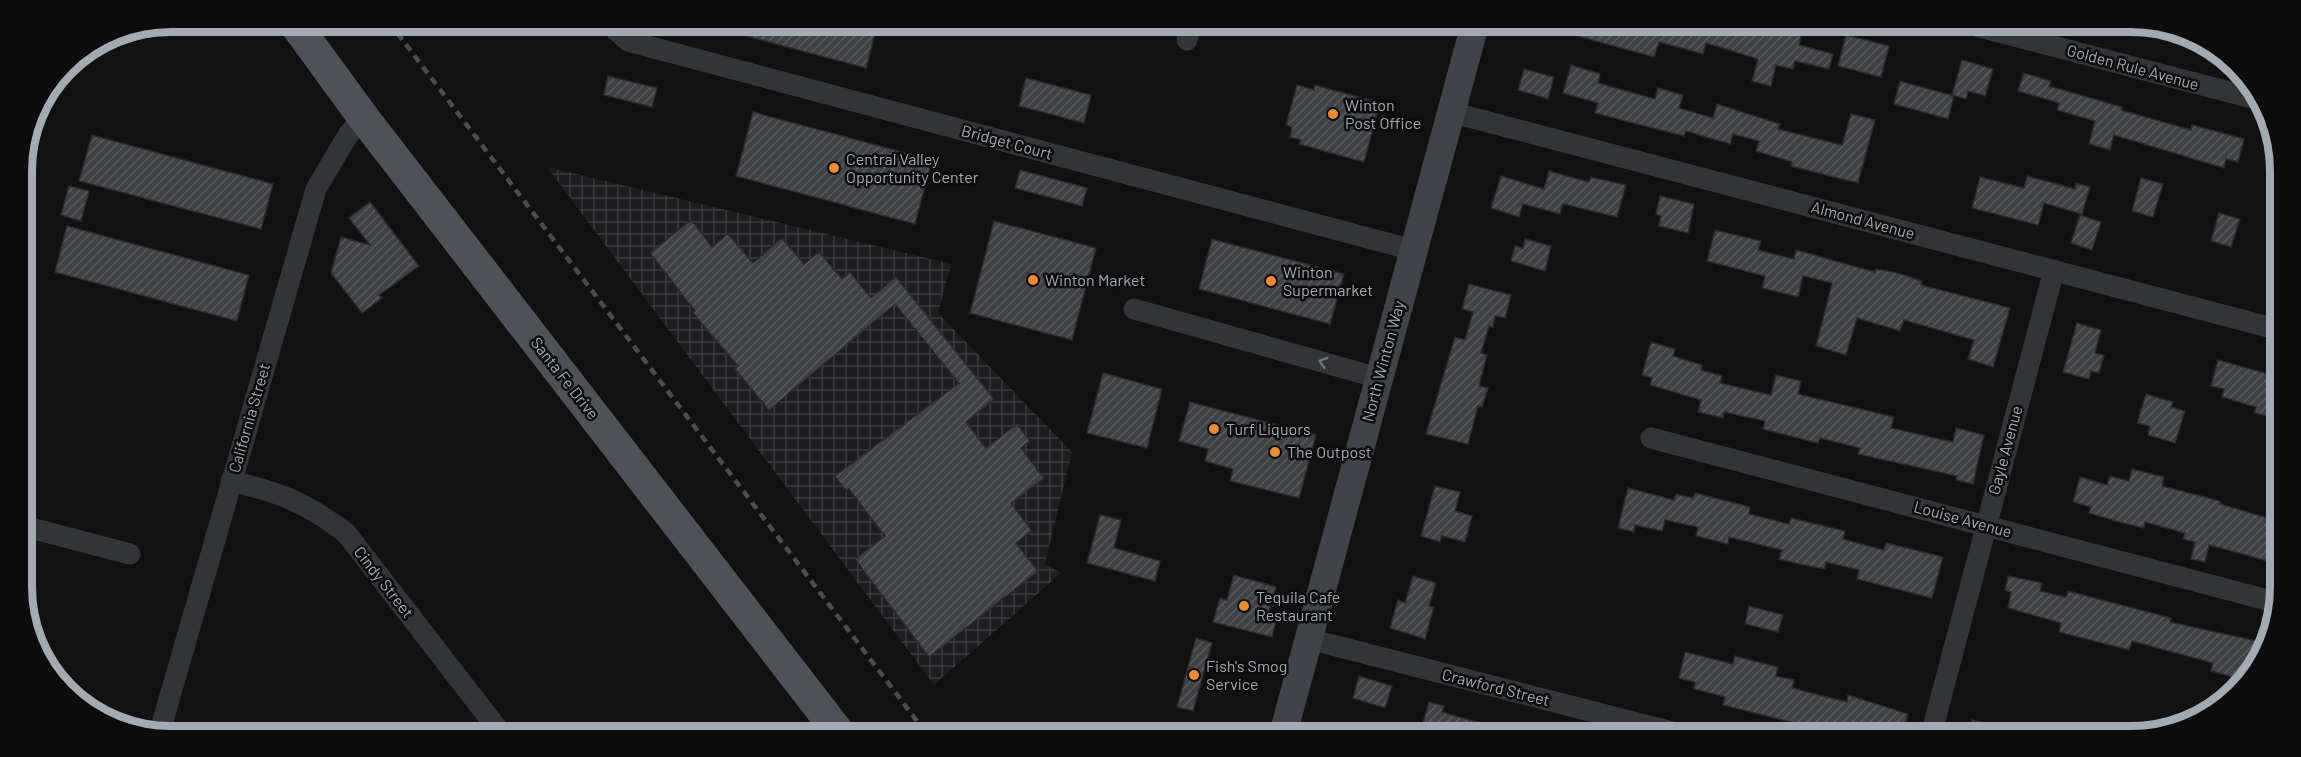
<svg xmlns="http://www.w3.org/2000/svg" width="2301" height="757" font-family="Barlow,sans-serif">
	<style>
		.industrial { fill: url(#industrial-grid) }
		.building { fill: url(#building-hatch); stroke: #2b2b2e; stroke-width: 1.5 }
		.lines { fill: none; stroke-linecap: round; stroke-linejoin: round }
		.minor { stroke: #323437; stroke-width: 21 }
		.secondary { stroke: #404347; stroke-width: 28 }
		.primary { stroke: #4e5156; stroke-width: 32 }
		.rail { stroke: #494c50; stroke-width: 4.5; stroke-dasharray: 8 6; stroke-linecap: butt }
		.oneway { stroke: #70757b }
		.poi-dot { fill: #f28c2a; stroke: #0c0c0d; stroke-width: 2 }
		.labels { text-anchor: middle; stroke-width: 5; stroke-linejoin: round; paint-order: stroke }
		.street-label { font-size: 16px; fill: #a2aab3; stroke: #0c0c0d }
		.poi-label { font-size: 16px; fill: #a2aab3; stroke: #0c0c0d; text-anchor: start }
		.rim { fill: none; stroke: #a2aab3; stroke-width: 8 }
	</style>
	<defs>
		<pattern id="industrial-grid" width="8" height="8" patternUnits="userSpaceOnUse" patternTransform="scale(1.5)"><rect width="8" height="8" fill="#1d1d1f"/><path d="M0 4h8M4 0v8" fill="none" stroke="#3b3b3d"/></pattern>
		<pattern id="building-hatch" width="6" height="6" patternUnits="userSpaceOnUse" patternTransform="scale(1.5)"><rect width="6" height="6" fill="#404145"/><path d="M-1 1l2-2M0 6l6-6M5 7l2-2" fill="none" stroke="#585a5d"/></pattern>
	</defs>
	<rect width="100%" height="100%" fill="#111112"/>
	<path class="industrial" d="M547 167 951 264 938 313 1072 452 1045 564 1061 573 934 685Z"/>
	<g class="building">
		<path d="M713 22 859 23 877 27 866 68 712 27Z"/>
		<path d="M1553 25H1706L1724 30 1725 25H1754L1801 36 1799 45 1833 54 1829 69 1795 61 1793 69 1776 65 1771 86 1752 81 1758 59 1706 43 1703 54 1659 42 1654 57 1552 29Z"/>
		<path d="M1846 35 1889 46 1881 77 1838 66Z"/>
		<path d="M1962 60 1993 69 1985 96 1968 91 1966 99 1952 95Z"/>
		<path d="M1571 65 1600 74 1598 83 1655 99 1658 88 1683 95 1679 108 1713 118 1717 104 1780 124 1778 129 1842 145 1851 114 1875 120 1858 183 1791 166 1792 162 1756 151 1759 141 1733 134 1730 144 1686 131 1684 136 1595 113 1598 103 1563 93Z"/>
		<path d="M1524 69 1554 77 1548 99 1518 90Z"/>
		<path d="M2024 73 2051 81 2049 86 2122 107 2121 110 2191 130 2192 125 2244 139 2238 162 2226 159 2224 168 2114 135 2110 150 2089 144 2095 121 2057 110 2059 103 2018 91Z"/>
		<path d="M608 76 657 88 652 107 604 95Z"/>
		<path d="M1026 78 1091 95 1084 123 1019 106Z"/>
		<path d="M1900 81 1954 96 1948 119 1894 104Z"/>
		<path d="M1297 85 1314 90 1315 85 1380 103 1364 162 1299 144 1301 140 1290 137 1292 127 1286 125Z"/>
		<path d="M753 112 932 160 915 224 736 176Z"/>
		<path d="M92 135 273 184 261 229 79 181Z"/>
		<path d="M1020 170 1087 188 1082 206 1015 188Z"/>
		<path d="M1549 171 1589 182 1591 177 1626 185 1617 217 1563 204 1560 214 1523 204 1519 217 1491 208 1501 176 1544 189Z"/>
		<path d="M2027 176 2075 189 2076 183 2090 187 2082 214 2044 203 2038 225 1972 208 1980 177 2024 188Z"/>
		<path d="M2141 178 2163 184 2153 217 2132 211Z"/>
		<path d="M69 186 89 191 81 221 61 215Z"/>
		<path d="M1660 196 1694 204 1688 233 1659 226 1661 216 1656 214Z"/>
		<path d="M370 202 419 266 379 295 382 298 362 313 331 273 341 237 370 245 349 218Z"/>
		<path d="M2219 213 2240 219 2231 247 2211 241Z"/>
		<path d="M2080 215 2101 222 2092 250 2071 243Z"/>
		<path d="M691 220 712 247 728 234 753 263 782 238 804 264 819 252 842 279 850 272 871 298 896 277 994 399 966 422 986 448 1017 424 1030 441 1021 448 1044 478 1011 503 1032 531 1016 543 1038 571 929 657 855 559 885 536 849 489 846 491 835 476 959 383 895 304 769 410 735 369 738 366 693 313 695 311 650 253Z"/>
		<path d="M994 221 1096 248 1072 340 970 313Z"/>
		<path d="M67 226 249 275 237 321 55 272Z"/>
		<path d="M1715 230 1761 241 1758 250 1794 259 1796 250 1875 272 1876 269 1898 273 1922 281 1921 285 2010 308 1993 367 1968 359 1974 340 1904 320 1900 331 1857 318 1846 355 1816 346 1832 283 1803 276 1798 297 1762 288 1765 276 1707 261Z"/>
		<path d="M1212 239 1344 274 1330 324 1199 289Z"/>
		<path d="M1525 239 1551 246 1545 271 1511 261 1515 246 1523 248Z"/>
		<path d="M1469 284 1511 295 1505 318 1495 316 1493 327 1489 326 1481 353 1487 355 1479 386 1488 388 1482 407 1478 406 1468 444 1426 434 1455 337 1465 340 1473 312 1462 309Z"/>
		<path d="M2077 323 2101 330 2095 353 2104 355 2099 373 2091 371 2089 379 2063 372Z"/>
		<path d="M1651 342 1675 349 1673 356 1702 365 1701 370 1722 376 1720 383 1771 395 1776 375 1801 381 1798 394 1894 417 1891 428 1953 442 1956 428 1984 435 1973 484 1956 480 1957 476 1858 454 1860 448 1820 438 1818 443 1763 429 1765 421 1724 412 1723 418 1698 412 1701 400 1650 385 1652 378 1642 375Z"/>
		<path d="M2218 360 2276 376V418L2254 413 2256 407 2222 397 2224 389 2211 386Z"/>
		<path d="M1103 373 1162 389 1147 448 1087 433Z"/>
		<path d="M2146 394 2173 402 2171 407 2185 411 2175 443 2148 435 2150 426 2137 423Z"/>
		<path d="M1190 402 1316 435 1299 498 1230 481 1233 469 1205 461 1208 449 1179 441Z"/>
		<path d="M2132 469 2164 477 2162 486 2220 501V504L2275 520V563L2209 545 2205 562 2191 559 2195 542 2183 539 2185 533 2145 522 2144 528 2119 522 2089 513 2091 507 2073 502 2080 477 2107 485 2110 476 2129 481Z"/>
		<path d="M1435 486 1460 492 1455 511 1472 516 1465 542 1442 536 1440 542 1421 536Z"/>
		<path d="M1628 488 1674 500 1676 494 1693 498 1695 493 1750 507 1749 514 1789 524 1791 518 1845 531 1843 539 1884 550 1886 543 1943 557 1932 598 1857 579 1859 570 1826 562 1825 569 1804 565 1779 559 1782 550 1729 537 1728 544 1696 536 1698 527 1665 520 1662 531 1635 525 1634 532 1618 528Z"/>
		<path d="M1100 515 1121 520 1114 548 1160 561 1155 581 1087 563Z"/>
		<path d="M1234 575 1276 587 1269 612 1278 614 1272 637 1213 622 1220 598 1227 600Z"/>
		<path d="M1413 576 1436 583 1429 606 1434 607 1425 639 1390 628 1398 600 1405 603Z"/>
		<path d="M2008 576 2042 583 2040 591 2066 597 2068 591 2171 618 2170 622 2266 643 2264 650 2255 669 2245 680 2211 671 2213 663 2132 641 2129 650 2059 632 2061 623 2008 608 2011 592 2005 590Z"/>
		<path d="M1749 606 1783 615 1778 632 1745 624Z"/>
		<path d="M1196 638 1212 643 1193 711 1177 707Z"/>
		<path d="M1685 652 1733 664 1735 656 1778 667 1776 676 1794 680 1792 688 1847 702 1848 695 1908 714 1902 735H1843L1723 705 1725 697 1694 689 1695 682 1679 678Z"/>
		<path d="M1359 676 1392 686 1385 708 1353 698Z"/>
		<path d="M1429 702 1444 706 1442 712 1505 730 1504 734H1435L1421 730Z"/>
		<path d="M1972 720 2014 730 2013 735H1968Z"/>
	</g>
	<g class="lines">
		<g class="minor">
			<path d="M607 22 628 41 1413 250"/>
			<path d="M1976 26 2256 99"/>
			<path d="M1187 40 1191 24"/>
			<path d="M1450 112 2276 329"/>
			<path d="M1134 309 1379 378"/>
			<path d="M1651 438 2275 602"/>
			<path d="M231 481C281 493 305 502 346 533L500 732"/>
			<path d="M23 526 130 554"/>
			<path d="M1309 639 1684 735"/>
			<path d="M160 731 316 189 348 135 363 117"/>
			<path d="M1931 735 2054 270"/>
		</g>
		<path class="secondary" d="M1283 734 1475 24"/>
		<path class="primary" d="M293 21 363 117 839 733"/>
		<path class="rail" d="M389 22 926 733"/>
	</g>
	<defs><path id="oneway-chevron" d="M-2-3.5L2.5 0L-2 3.5" fill="none" stroke-width="1.6" stroke-linecap="round" stroke-linejoin="round" transform="scale(1.5)"/></defs>
	<use class="oneway" href="#oneway-chevron" transform="translate(1323 362) rotate(-164)"/>
	<g class="poi-dot">
		<circle cx="1333" cy="114" r="6"/>
		<circle cx="834" cy="168" r="6"/>
		<circle cx="1033" cy="280" r="6"/>
		<circle cx="1271" cy="281" r="6"/>
		<circle cx="1214" cy="429" r="6"/>
		<circle cx="1275" cy="452" r="6"/>
		<circle cx="1244" cy="606" r="6"/>
		<circle cx="1194" cy="675" r="6"/>
	</g>
	<g class="labels">
		<g class="street-label">
			<text transform="translate(2133 67) rotate(15)" y="6">Golden Rule Avenue</text>
			<text transform="translate(1007 142) rotate(15)" y="6">Bridget Court</text>
			<text transform="translate(1863 220) rotate(15)" y="6">Almond Avenue</text>
			<text transform="translate(1383 361) rotate(-75)" y="6">North Winton Way</text>
			<text transform="translate(565 378) rotate(52)" y="6">Santa Fe Drive</text>
			<text transform="translate(249 418) rotate(-74)" y="6">California Street</text>
			<text transform="translate(2005 450) rotate(-75)" y="6">Gayle Avenue</text>
			<text transform="translate(1963 519) rotate(15)" y="6">Louise Avenue</text>
			<text transform="translate(384 582) rotate(52)" y="6">Cindy Street</text>
			<text transform="translate(1496 687) rotate(14)" y="6">Crawford Street</text>
		</g>
		<g class="poi-label">
			<text x="1345" y="111">Winton<tspan x="1345" dy="18">Post Office</tspan></text>
			<text x="846" y="165">Central Valley<tspan x="846" dy="18">Opportunity Center</tspan></text>
			<text x="1283" y="278">Winton<tspan x="1283" dy="18">Supermarket</tspan></text>
			<text x="1045" y="286">Winton Market</text>
			<text x="1226" y="435">Turf Liquors</text>
			<text x="1287" y="458">The Outpost</text>
			<text x="1256" y="603">Tequila Cafe<tspan x="1256" dy="18">Restaurant</tspan></text>
			<text x="1206" y="672">Fish's Smog<tspan x="1206" dy="18">Service</tspan></text>
		</g>
	</g>
	<path d="M0 0H2301V757H0ZM171 32H2131A139 139 0 0 1 2270 171V587A139 139 0 0 1 2131 726H171A139 139 0 0 1 32 587V171A139 139 0 0 1 171 32Z" fill="#0c0c0d" fill-rule="evenodd"/>
	<path class="rim" d="M171 32H2131A139 139 0 0 1 2270 171V587A139 139 0 0 1 2131 726H171A139 139 0 0 1 32 587V171A139 139 0 0 1 171 32Z"/>
</svg>
